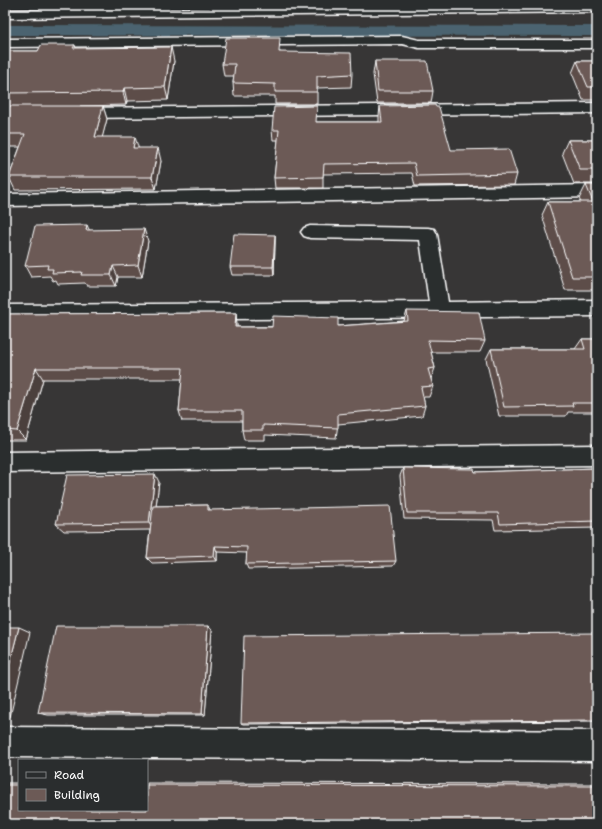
<svg xmlns="http://www.w3.org/2000/svg" width="602" height="829" font-family="'Shantell Sans',sans-serif">
	<style>
		.lines { fill: none; stroke-linecap: round; stroke-linejoin: round }
		.canal { fill: #4b646f; fill-rule: evenodd }
		.minor-casing { stroke: #fff; stroke-width: 3 }
		.major-casing { stroke: #fff; stroke-width: 3 }
		.minor { fill: #2a2d2e; fill-rule: evenodd }
		.major { fill: #2a2d2e; fill-rule: evenodd }
		.wall { fill: #5d4d4a; stroke: #fff }
		.shaded-wall { fill: #4c3f3c; stroke: #fff }
		.building { fill: #6c5a56; stroke: #fff }
	</style>
	<rect width="100%" height="100%" fill="#373636"/>
	<filter id="ink" filterUnits="userSpaceOnUse"><feTurbulence type="fractalNoise" baseFrequency=".025" numOctaves="2"/><feDisplacementMap in="SourceGraphic" scale="8" xChannelSelector="R" yChannelSelector="G"/><feConvolveMatrix kernelMatrix="1 2 1 2 8 2 1 2 1" color-interpolation-filters="sRGB"/></filter>
	<g filter="url(#ink)">
		<g class="lines">
			<path class="canal" d="M5 25 597 26V36L5 35Z"/>
			<defs>
				<g id="minor">
					<path d="M402 36 419 40H597V48H419L402 44 5 47V39Z"/>
					<path d="M597 103V113L76 118 71 116 68 113 71 110 76 108Z"/>
					<path d="M597 185V197L5 206V194Z"/>
					<path d="M310 226 428 228 434 229 437 234 448 302 597 300V316L5 321V305L429 302 420 240 310 238 304 236 301 232 304 228Z"/>
					<path d="M597 445V465L5 472V452Z"/>
					<path d="M5 727 597 731V761L5 757Z"/>
				</g>
				<path id="major" d="M506 5H597V12L5 18V10Z"/>
			</defs>
			<use href="#minor" class="minor-casing"/>
			<use href="#major" class="major-casing"/>
			<use href="#minor" class="minor"/>
			<use href="#major" class="major"/>
		</g>
		<g class="wall">
			<path d="M75 45 76 48 174 61 168 100 127 101 126 105 80 106H103L107 119 102 137 138 148 161 161 156 189 15 190 9 177 20 147H5V51H38Z"/>
			<path d="M280 52 352 74 351 87 317 88V104H275V96H234L233 83 234 76H224L222 64Z"/>
			<path d="M375 61 433 91 431 103H377L373 74Z"/>
			<path d="M577 61H597V100H583L572 73Z"/>
			<path d="M380 106 451 150 517 174 514 185 415 186 412 173 323 174V188H275L274 178 278 140H273L272 130 316 122H379V116Z"/>
			<path d="M568 140H597V184H574L562 153Z"/>
			<path d="M586 185H597V290H565L542 215 548 202H581L579 199Z"/>
			<path d="M89 230 148 241 142 277H118L116 286H87L85 283 58 284 56 280 53 281 50 276 31 277 25 266Z"/>
			<path d="M275 235V243L274 275H232L230 267Z"/>
			<path d="M407 311 485 341 480 352H431L435 368 431 379 433 386 429 397H423L425 406 422 416 338 424 336 438 265 435V440H244L242 430V421H182L179 411 182 379H43L26 440H5V314L236 313 237 327 338 326 404 321Z"/>
			<path d="M582 339H597V412H568L566 416H499L486 359 491 349H575Z"/>
			<path d="M403 468 475 472 597 468V528L495 530 493 520 404 519 400 476Z"/>
			<path d="M159 482 156 506 208 505 210 510 396 561 393 566 248 569 246 564 247 553 217 552V561L152 563 147 558 150 530 64 531 56 524Z"/>
			<path d="M208 626 212 630 205 715H48L38 713Z"/>
			<path d="M597 633V721L243 724 241 723Z"/>
			<path d="M5 783H19V810H147V783L597 784V824H5Z"/>
		</g>
		<g class="shaded-wall">
			<path d="M171 47 174 61 168 100 165 87Z"/>
			<path d="M124 88 127 101 126 105 123 92Z"/>
			<path d="M103 106 107 119 99 150 95 137Z"/>
			<path d="M135 137 139 150 133 148Z"/>
			<path d="M158 148 161 161 156 189 152 177Z"/>
			<path d="M87 225 92 236 86 230Z"/>
			<path d="M144 229 148 241 142 277 138 265Z"/>
			<path d="M275 235V243L274 275 273 267Z"/>
			<path d="M113 266 118 277 116 286 111 275Z"/>
			<path d="M236 313 237 325V338L235 327Z"/>
			<path d="M36 368 43 379 26 440 17 431Z"/>
			<path d="M155 474 159 482 153 530 149 523Z"/>
			<path d="M215 546 217 552V561L214 556Z"/>
			<path d="M208 626 212 630 205 715 202 714Z"/>
			<path d="M19 627 30 632 10 717 5 716V682Z"/>
		</g>
		<g class="building">
			<path d="M226 38H280L279 52 351 53 352 74 317 76V92H275V84L233 83 235 64H222Z"/>
			<path d="M41 45H75L73 48 171 47 165 87 124 88 123 92 5 93V51H38Z"/>
			<path d="M375 61H427L433 91H378Z"/>
			<path d="M577 61H597V87H588Z"/>
			<path d="M435 105 436 107H439L451 150 509 149 517 174 417 176 414 163 324 164 323 177 274 178 279 130H272L274 107 317 106 316 122H382L380 106Z"/>
			<path d="M5 106H103L95 137H135L133 148H158L152 177H9L25 134H5Z"/>
			<path d="M568 140H597V170H580Z"/>
			<path d="M586 185H597V277H572L548 202H593Z"/>
			<path d="M87 225 86 230 144 229 138 265 113 266 111 275H81L82 272 52 273 53 269H47L48 265 25 266 35 226Z"/>
			<path d="M234 234 275 235 273 267H230Z"/>
			<path d="M407 311 479 312 485 341 428 340 435 368 428 369 433 386 421 387 425 406 338 414V428L263 425V430H242V411H179L183 368H36L17 431 5 430V314L236 313 235 327H272L273 316 338 318V326L408 321Z"/>
			<path d="M582 339H597V403H572L573 406 504 407 491 349H585Z"/>
			<path d="M403 468 474 469 475 472 597 468V521L500 524 498 513H407Z"/>
			<path d="M155 474 149 523 56 524 67 475Z"/>
			<path d="M208 505V510L390 506 396 561 246 564 247 547 215 546 214 556 147 558 153 506Z"/>
			<path d="M56 626H208L202 714 38 713Z"/>
			<path d="M5 627H19L5 682Z"/>
			<path d="M597 633V720L241 723 244 636Z"/>
			<path d="M5 785H19V810H147V785L597 786V824H5Z"/>
		</g>
	</g>
	<rect width="602" height="829" fill="none" stroke="#2a2d2e" stroke-width="20"/>
	<rect x="10" y="10" width="582" height="809" fill="none" stroke="#fff" stroke-width="1.5" filter="url(#ink)"/>
	<rect x="18" y="759" width="130" height="52" fill="#2a2d2e" stroke="#7f8182"/>
	<rect x="26" y="772" width="20" height="6" fill="#2a2d2e" stroke="#7f8182"/>
	<text x="54" y="779" font-size="12" fill="#ffffff">Road</text>
	<rect x="26" y="789" width="20" height="12" fill="#6c5a56" stroke="#7f8182"/>
	<text x="54" y="799" font-size="12" fill="#ffffff">Building</text>
</svg>
